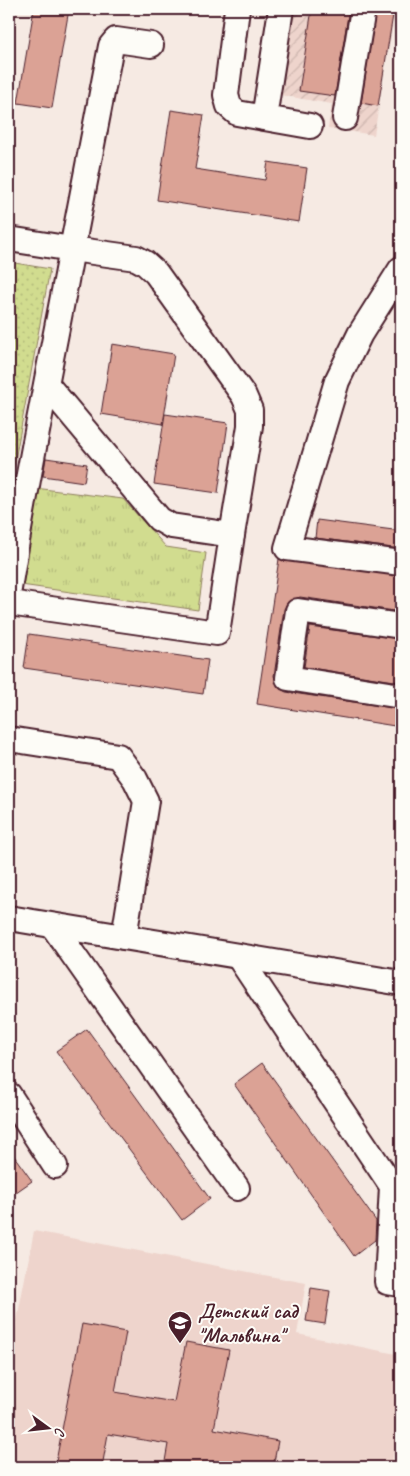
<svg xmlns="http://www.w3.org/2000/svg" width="410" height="1476" font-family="Caveat,sans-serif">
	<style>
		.built { fill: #eed4cc }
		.industrial { fill: url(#industrial-furrows) }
		.grass { fill: url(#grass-dots); stroke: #8e7e5d }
		.park { fill: url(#park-tufts); stroke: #8e7e5d }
		.building { fill: #dba295; stroke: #4a1f2b }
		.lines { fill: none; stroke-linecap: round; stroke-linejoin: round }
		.minor-casing { stroke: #4a1f2b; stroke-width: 28 }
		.minor { stroke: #fdfcf7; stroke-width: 24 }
		.labels { text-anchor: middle; stroke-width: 4; stroke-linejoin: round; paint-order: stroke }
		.poi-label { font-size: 21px; font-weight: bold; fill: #4a1f2b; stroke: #fdfcf7; text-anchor: start }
	</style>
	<defs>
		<pattern id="industrial-furrows" width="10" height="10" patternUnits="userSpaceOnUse" patternTransform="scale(1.25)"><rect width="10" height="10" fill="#eed4cc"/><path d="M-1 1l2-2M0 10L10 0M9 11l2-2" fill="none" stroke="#ceb6af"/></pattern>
		<pattern id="grass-dots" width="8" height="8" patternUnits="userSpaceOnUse" patternTransform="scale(1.25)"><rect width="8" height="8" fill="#d1dc8f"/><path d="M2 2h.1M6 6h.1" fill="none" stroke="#b5bc7c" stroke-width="1.8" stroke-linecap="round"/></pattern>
		<pattern id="park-tufts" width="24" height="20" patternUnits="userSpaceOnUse" patternTransform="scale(1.25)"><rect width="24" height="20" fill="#d1dc8f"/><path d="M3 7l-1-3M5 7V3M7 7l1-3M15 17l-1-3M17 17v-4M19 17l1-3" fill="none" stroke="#b5bc7c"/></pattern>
	</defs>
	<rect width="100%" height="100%" fill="#f6eae3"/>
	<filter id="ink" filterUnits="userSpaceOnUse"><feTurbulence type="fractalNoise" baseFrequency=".02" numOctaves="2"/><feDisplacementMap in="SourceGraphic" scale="10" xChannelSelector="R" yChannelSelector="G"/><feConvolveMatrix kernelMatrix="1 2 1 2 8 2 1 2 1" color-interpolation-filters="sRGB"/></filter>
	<g filter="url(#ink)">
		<path class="built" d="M34 1231 306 1283 297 1334 401 1355V1414L391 1467H9V1361Z"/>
		<path class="industrial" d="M281 9H395L374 135 328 128 332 104 268 93Z"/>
		<path class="grass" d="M9 262 50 269 9 493Z"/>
		<path class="park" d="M35 488 123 499 166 547 206 553 198 610 21 585Z"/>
		<g class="building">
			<path d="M34 9H69L52 108 18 103Z"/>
			<path d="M312 9H349L335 96 299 91Z"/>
			<path d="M376 9H394L378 106 361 103Z"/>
			<path d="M171 110 204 115 195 169 265 180 268 162 307 168 299 222 157 200Z"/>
			<path d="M112 344 174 354 163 424 101 414Z"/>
			<path d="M165 414 228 423 218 493 154 484Z"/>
			<path d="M46 458 87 464 84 482 43 476Z"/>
			<path d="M317 520 401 531V549L315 538Z"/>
			<path d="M279 559 401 576V612L300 597 288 602 284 609 274 676 279 688 286 692 401 709V727L257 704Z"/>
			<path d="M310 627 401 639V682L304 667Z"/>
			<path d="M29 634 208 660 203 694 24 668Z"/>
			<path d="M87 1029 210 1199 182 1220 56 1051Z"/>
			<path d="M262 1063 376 1221 375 1240 354 1256 234 1084Z"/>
			<path d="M9 1149 32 1181 9 1197Z"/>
			<path d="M311 1288 330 1291 325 1324 306 1321Z"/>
			<path d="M82 1324 126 1332 115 1392 174 1402 186 1342 229 1350 214 1429 278 1441 273 1467H164L168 1444 108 1434 102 1467H55Z"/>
		</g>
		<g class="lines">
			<defs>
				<g id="minor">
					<path d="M237 9 226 95 229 106 237 113 310 126"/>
					<path d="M151 45 116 40 111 46 72 249 136 258 145 263 156 273 244 396 250 410V426L232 535"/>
					<path d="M264 118 281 9"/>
					<path d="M345 118 363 9"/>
					<path d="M9 239 72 249C51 362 27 475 9 589"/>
					<path d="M401 269 360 334 337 381 287 548 401 563"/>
					<path d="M9 603 217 633 232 535 171 526 159 519 47 385"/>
					<path d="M401 626 298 611 288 678 401 696"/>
					<path d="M9 739 118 756 135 779 146 801 124 937"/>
					<path d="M9 918 401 983"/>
					<path d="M53 926 237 1188"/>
					<path d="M238 956 392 1186 387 1282 401 1284"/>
					<path d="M9 1095 55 1166"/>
				</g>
			</defs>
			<use href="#minor" class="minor-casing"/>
			<use href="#minor" class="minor"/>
		</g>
	</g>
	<defs>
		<symbol id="school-pin" viewBox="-11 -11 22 30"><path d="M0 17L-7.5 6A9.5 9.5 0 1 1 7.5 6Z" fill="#4a1f2b" stroke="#fdfcf7"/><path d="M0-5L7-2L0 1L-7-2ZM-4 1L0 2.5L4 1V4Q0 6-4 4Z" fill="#fff"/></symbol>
	</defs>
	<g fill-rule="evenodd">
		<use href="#school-pin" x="166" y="1309" width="28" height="38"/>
	</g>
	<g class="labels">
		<g class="poi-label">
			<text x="198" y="1318">Детский сад<tspan x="198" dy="24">"Мальвина"</tspan></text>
		</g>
	</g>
	<rect width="410" height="1476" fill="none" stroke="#fdfcf7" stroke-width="30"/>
	<rect x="15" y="15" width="380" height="1446" fill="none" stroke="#4a1f2b" stroke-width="2" filter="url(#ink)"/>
	<g transform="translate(48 1428) rotate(105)" stroke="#fdfcf7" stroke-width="4" paint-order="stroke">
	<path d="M0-4L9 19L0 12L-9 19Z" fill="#4a1f2b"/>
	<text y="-8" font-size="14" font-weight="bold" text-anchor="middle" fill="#4a1f2b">С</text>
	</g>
</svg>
